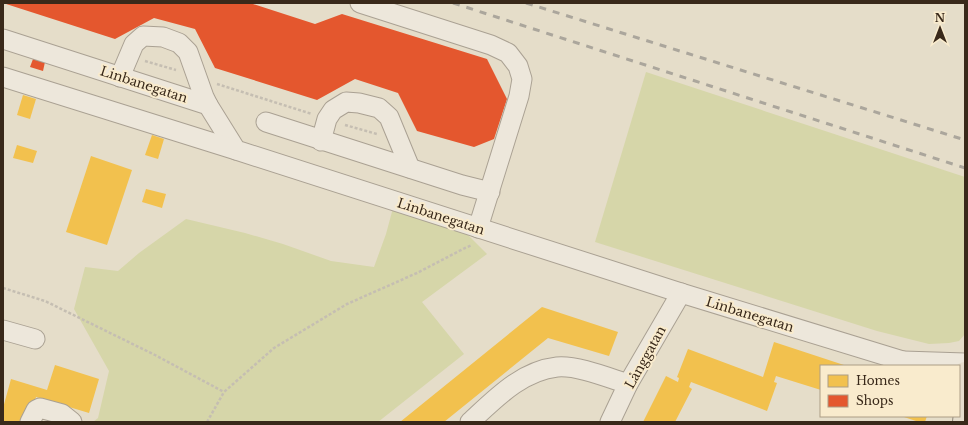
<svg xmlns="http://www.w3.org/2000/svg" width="968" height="425" font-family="'Libre Baskerville',serif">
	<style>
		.green { fill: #d6d6a9 }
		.homes { fill: #f2c14e }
		.shops { fill: #e4572e }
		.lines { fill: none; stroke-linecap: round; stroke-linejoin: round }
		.minor-casing { stroke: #aaa193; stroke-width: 21 }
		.major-casing { stroke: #8f8779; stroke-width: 24 }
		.path { stroke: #c5beb2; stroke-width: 2.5; stroke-dasharray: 3 2; stroke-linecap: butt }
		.minor { stroke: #ede7db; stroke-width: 19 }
		.major { stroke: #e5ddcc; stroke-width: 22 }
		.rail { stroke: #aba69c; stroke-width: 3; stroke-dasharray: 7 7; stroke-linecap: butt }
		.labels { text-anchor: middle; stroke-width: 4; stroke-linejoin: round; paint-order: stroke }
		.street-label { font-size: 13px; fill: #39291a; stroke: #f9ebcd }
	</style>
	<rect width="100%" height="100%" fill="#e5ddc9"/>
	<g class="green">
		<path d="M646 72 965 177V334L959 341 949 343 929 344 877 331 595 242Z"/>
		<path d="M393 208 462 229 487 254 422 302 464 354 378 422H93L98 418 109 371 74 309 85 267 118 271 139 253 186 219 245 233 283 244 331 261 374 267 386 234Z"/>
	</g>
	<g class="homes">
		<path d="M23 95 36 99 30 119 17 115Z"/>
		<path d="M152 135 164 139 158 159 145 155Z"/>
		<path d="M17 145 37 151 33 163 13 158Z"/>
		<path d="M91 156 132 170 107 245 66 232Z"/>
		<path d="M146 189 166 194 162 208 142 202Z"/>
		<path d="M542 307 618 332 609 356 548 338 444 422H400Z"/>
		<path d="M774 342 847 366H821V390L776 376 774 382 777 383 767 411 691 382 689 387 692 389 675 422H643L666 376 678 382 679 378 677 377 688 349 763 377Z"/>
		<path d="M55 365 99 379 89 413 36 397 29 422H3V408L11 379 47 390Z"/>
		<path d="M901 416H927L925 422H919Z"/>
	</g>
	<g class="shops">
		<path d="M3 3H250L315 24 342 14 487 59 507 99 494 139 474 147 417 131 398 93 355 79 317 100 215 68 195 29 154 18 115 39Z"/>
		<path d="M33 59 45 62 43 71 30 67Z"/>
	</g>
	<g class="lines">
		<defs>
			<g id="minor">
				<path d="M360 3 491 45 508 53 518 66 522 79 519 96 478 228"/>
				<path d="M3 39 208 105 236 150 681 293 903 361 913 366"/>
				<path d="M3 77 236 150"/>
				<path d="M120 77 134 44 143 36 163 37 179 43 188 52 204 97 208 105"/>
				<path d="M266 122 462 185 490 192"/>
				<path d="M321 141 327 119 333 110 346 102 359 103 379 108 389 117 410 168"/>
				<path d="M3 330 35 339"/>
				<path d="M903 361 965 363"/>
				<path d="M30 422 36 410 40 408 62 414 72 422"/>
				<path d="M470 422C495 399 521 371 557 367 577 365 609 378 628 384"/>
				<path d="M610 422 628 384 681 293"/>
			</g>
			<g id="major">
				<path d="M965 373C960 383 961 391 965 401"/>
				<path d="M964 422 965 413"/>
			</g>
		</defs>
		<use href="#minor" class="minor-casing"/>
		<use href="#major" class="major-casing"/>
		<g class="path">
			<path d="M145 61 176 70"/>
			<path d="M217 84 312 114"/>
			<path d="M345 125 377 134"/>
			<path d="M3 288 45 301 155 355 224 392"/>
			<path d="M207 422 224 392 274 348 347 304 417 273 465 248 472 245"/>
		</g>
		<use href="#minor" class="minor"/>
		<use href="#major" class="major"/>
		<g class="rail">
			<path d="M453 3 965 168"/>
			<path d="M526 3 965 140"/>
		</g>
	</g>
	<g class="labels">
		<g class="street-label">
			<text transform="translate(144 84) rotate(18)" y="5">Linbanegatan</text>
			<text transform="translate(441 216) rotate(18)" y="5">Linbanegatan</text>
			<text transform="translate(750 314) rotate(17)" y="5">Linbanegatan</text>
			<text transform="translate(645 357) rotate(-61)" y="5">Långgatan</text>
		</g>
	</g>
	<rect width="968" height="425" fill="none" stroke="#39291a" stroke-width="8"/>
	<rect x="820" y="365" width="140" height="52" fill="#f9ebcd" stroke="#ac9d85"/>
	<rect x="828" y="375" width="20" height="12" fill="#f2c14e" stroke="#ac9d85"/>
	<text x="856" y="385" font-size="12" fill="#39291a">Homes</text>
	<rect x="828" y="395" width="20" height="12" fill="#e4572e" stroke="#ac9d85"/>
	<text x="856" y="405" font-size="12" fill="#39291a">Shops</text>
	<g transform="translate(940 28)" stroke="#f9ebcd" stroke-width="3" paint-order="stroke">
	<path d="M0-3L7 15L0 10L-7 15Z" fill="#39291a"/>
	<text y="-6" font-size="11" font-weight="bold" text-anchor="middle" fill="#39291a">N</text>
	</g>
</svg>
